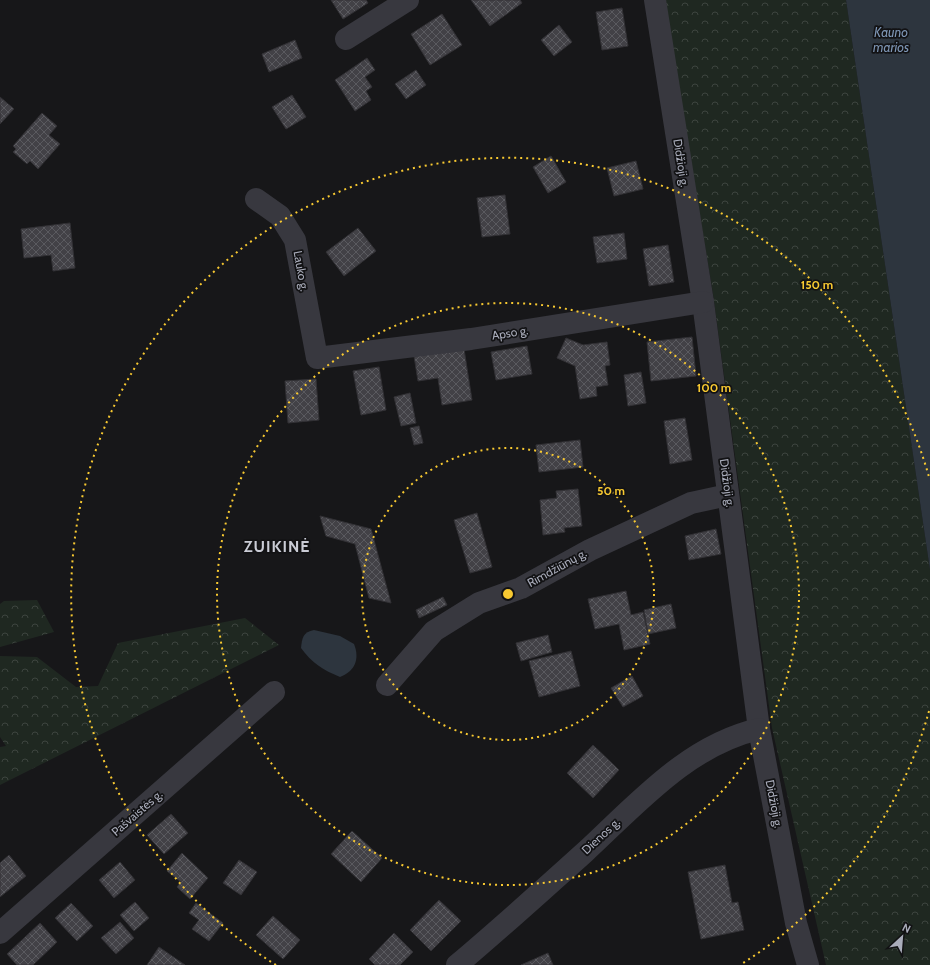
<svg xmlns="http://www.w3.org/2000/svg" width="930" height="965" font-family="Cabin,sans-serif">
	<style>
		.forest { fill: url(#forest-crowns) }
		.water { fill: #2d353e }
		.building { fill: url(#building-cross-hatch); stroke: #323135 }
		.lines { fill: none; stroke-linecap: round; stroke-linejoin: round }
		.minor { stroke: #38383f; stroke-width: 22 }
		.ring { fill: none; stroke: #f8c931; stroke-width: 2; stroke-dasharray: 2 4 }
		.labels { text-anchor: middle; stroke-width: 3.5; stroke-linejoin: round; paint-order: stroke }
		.street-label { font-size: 12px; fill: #a9acba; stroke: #121214 }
		.water-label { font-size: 13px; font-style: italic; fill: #7f97b6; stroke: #121214 }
		.district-label { font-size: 16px; font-weight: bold; letter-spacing: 1px; fill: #caccd5; stroke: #121214 }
		.centre { fill: #f8c931; stroke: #121214; stroke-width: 2 }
		.ring-label { font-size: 12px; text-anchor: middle; font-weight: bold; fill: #f8c931; stroke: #121214; stroke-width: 3.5; stroke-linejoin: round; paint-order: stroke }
	</style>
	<defs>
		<pattern id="forest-crowns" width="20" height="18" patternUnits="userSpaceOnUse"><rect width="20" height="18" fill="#1f2821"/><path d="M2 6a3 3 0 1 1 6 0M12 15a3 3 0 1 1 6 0" fill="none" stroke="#3d443f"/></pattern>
		<pattern id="building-cross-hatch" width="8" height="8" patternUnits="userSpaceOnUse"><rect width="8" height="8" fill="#424146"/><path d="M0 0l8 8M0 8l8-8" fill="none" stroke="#5a5a5f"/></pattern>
	</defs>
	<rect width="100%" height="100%" fill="#171719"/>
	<g class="forest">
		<path d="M664 0H846L930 570V965H826L772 728 713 294Z"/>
		<path d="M37 600 54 632 0 647V604L4 601Z"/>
		<path d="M245 618 279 645 0 785V747L6 746 0 737V656L37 657 76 687 98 686 118 643Z"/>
	</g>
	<g class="water">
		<path d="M846 0H930V570Z"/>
		<path d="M314 630 340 636 354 644C360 659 355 671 340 677 323 670 312 663 301 648 302 638 303 632 314 630Z"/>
	</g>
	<g class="building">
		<path d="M331 0H366L368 3 343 19Z"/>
		<path d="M471 0H520L522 3 490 26Z"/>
		<path d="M622 8 628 46 602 50 596 12Z"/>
		<path d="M442 14 462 45 430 65 411 34Z"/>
		<path d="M559 25 572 42 554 56 541 40Z"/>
		<path d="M295 40 302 58 269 72 262 54Z"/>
		<path d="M367 58 375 70 365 77 372 87 366 91 371 100 355 111 335 80Z"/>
		<path d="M416 70 426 85 406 99 395 84Z"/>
		<path d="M292 95 306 117 286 129 272 107Z"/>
		<path d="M0 97 14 109 0 124Z"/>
		<path d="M42 113 57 126 49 135 60 144 38 169 30 161 27 164 13 152 16 149 13 146Z"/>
		<path d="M551 156 566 182 548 193 533 167Z"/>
		<path d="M636 161 643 189 614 196 607 168Z"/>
		<path d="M505 195 510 234 482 237 477 198Z"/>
		<path d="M70 223 75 268 53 271 51 255 24 258 21 229Z"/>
		<path d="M358 228 376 251 344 276 326 252Z"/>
		<path d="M624 233 627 259 597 263 593 237Z"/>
		<path d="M668 245 674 282 649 286 643 249Z"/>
		<path d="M692 337 696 376 651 381 647 342Z"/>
		<path d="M566 338 583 345 607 342 610 365 605 366 608 385 596 387 597 396 580 399 575 366 557 358Z"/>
		<path d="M527 346 532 374 496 380 491 352Z"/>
		<path d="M464 349 472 400 442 405 438 378 418 381 414 356Z"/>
		<path d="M379 367 386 410 361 415 353 371Z"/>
		<path d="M641 372 646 403 628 406 624 375Z"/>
		<path d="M316 379 319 420 288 423 285 381Z"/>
		<path d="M410 393 416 423 401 426 394 397Z"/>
		<path d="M685 418 692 460 670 464 664 421Z"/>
		<path d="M419 426 423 443 414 445 410 428Z"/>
		<path d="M580 440 583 467 539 472 536 445Z"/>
		<path d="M578 489 582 526 564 528 565 532 543 535 540 500 557 498 556 491Z"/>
		<path d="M477 513 492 567 470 573 454 520Z"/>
		<path d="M320 516 371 529 391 603 369 598 355 544 326 536Z"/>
		<path d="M716 529 721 554 689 560 685 536Z"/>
		<path d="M626 591 631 615 643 612 650 644 624 650 619 624 595 629 588 599Z"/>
		<path d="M443 597 447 605 419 618 416 610Z"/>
		<path d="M671 604 676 628 648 634 644 610Z"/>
		<path d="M548 635 552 652 521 661 516 643Z"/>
		<path d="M571 651 580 686 539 697 529 661Z"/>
		<path d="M632 676 643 696 623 707 611 688Z"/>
		<path d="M593 745 619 770 593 798 567 773Z"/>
		<path d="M171 814 188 833 164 854 147 835Z"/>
		<path d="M352 831 382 858 361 882 331 854Z"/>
		<path d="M182 853 208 878 190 899 177 887 181 882 167 871Z"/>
		<path d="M9 855 26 876 0 897V863Z"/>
		<path d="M239 860 257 872 241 895 223 883Z"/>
		<path d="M120 862 135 880 114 898 99 880Z"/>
		<path d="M725 865 732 903 738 902 744 930 701 939 688 872Z"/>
		<path d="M439 900 461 921 431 951 410 930Z"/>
		<path d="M135 902 149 918 134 931 120 915Z"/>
		<path d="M71 903 93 926 77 941 55 918Z"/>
		<path d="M196 903 223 923 209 941 192 929 199 920 189 913Z"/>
		<path d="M273 916 300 940 283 959 256 935Z"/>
		<path d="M120 922 134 938 116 954 101 938Z"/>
		<path d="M40 923 57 942 33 965H17L7 954Z"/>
		<path d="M394 933 413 952 400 965H375L369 959Z"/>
		<path d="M159 947 185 965H147Z"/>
		<path d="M548 953 553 965H521Z"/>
	</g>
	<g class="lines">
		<g class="minor">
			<path d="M655 0 703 302 759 729 796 923 808 965"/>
			<path d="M346 39 408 0"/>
			<path d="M256 199 280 216 295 240 317 358 471 339 703 302"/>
			<path d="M387 685 434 631 479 603 521 588 590 550 691 503 728 495"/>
			<path d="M0 933 274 692"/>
			<path d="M457 965C501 928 543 890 585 852 637 804 688 745 759 729"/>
		</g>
	</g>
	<g class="ring">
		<circle cx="508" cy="594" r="146"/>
		<circle cx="508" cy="594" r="291"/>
		<path d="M929 711A437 437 0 0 1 740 965M276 965A437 437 0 1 1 929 477"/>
	</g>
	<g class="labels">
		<g class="street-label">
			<text transform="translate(681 163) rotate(81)" y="4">Didžioji g.</text>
			<text transform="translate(301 271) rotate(80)" y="4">Lauko g.</text>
			<text transform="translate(510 333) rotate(-9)" y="4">Apso g.</text>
			<text transform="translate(727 483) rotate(82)" y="4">Didžioji g.</text>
			<text transform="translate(557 568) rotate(-29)" y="4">Rimdžiūnų g.</text>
			<text transform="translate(774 804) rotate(79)" y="4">Didžioji g.</text>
			<text transform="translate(137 813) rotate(-41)" y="4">Pašvaistės g.</text>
			<text transform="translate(601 836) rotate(-43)" y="4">Dienos g.</text>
		</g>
		<g class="water-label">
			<text x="891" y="37">Kauno<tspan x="891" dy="15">marios</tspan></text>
		</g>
		<g class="district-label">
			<text x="277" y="552">ZUIKINĖ</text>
		</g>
	</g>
	<circle cx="508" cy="594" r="6" class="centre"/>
	<g class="ring-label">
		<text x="817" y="289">150 m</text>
		<text x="714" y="392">100 m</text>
		<text x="611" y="495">50 m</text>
	</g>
	<g transform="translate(902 937) rotate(26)" stroke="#121214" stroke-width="3" paint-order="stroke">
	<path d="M0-3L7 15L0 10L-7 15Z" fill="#a9acba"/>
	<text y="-6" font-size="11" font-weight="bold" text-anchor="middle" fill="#a9acba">N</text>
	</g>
</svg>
